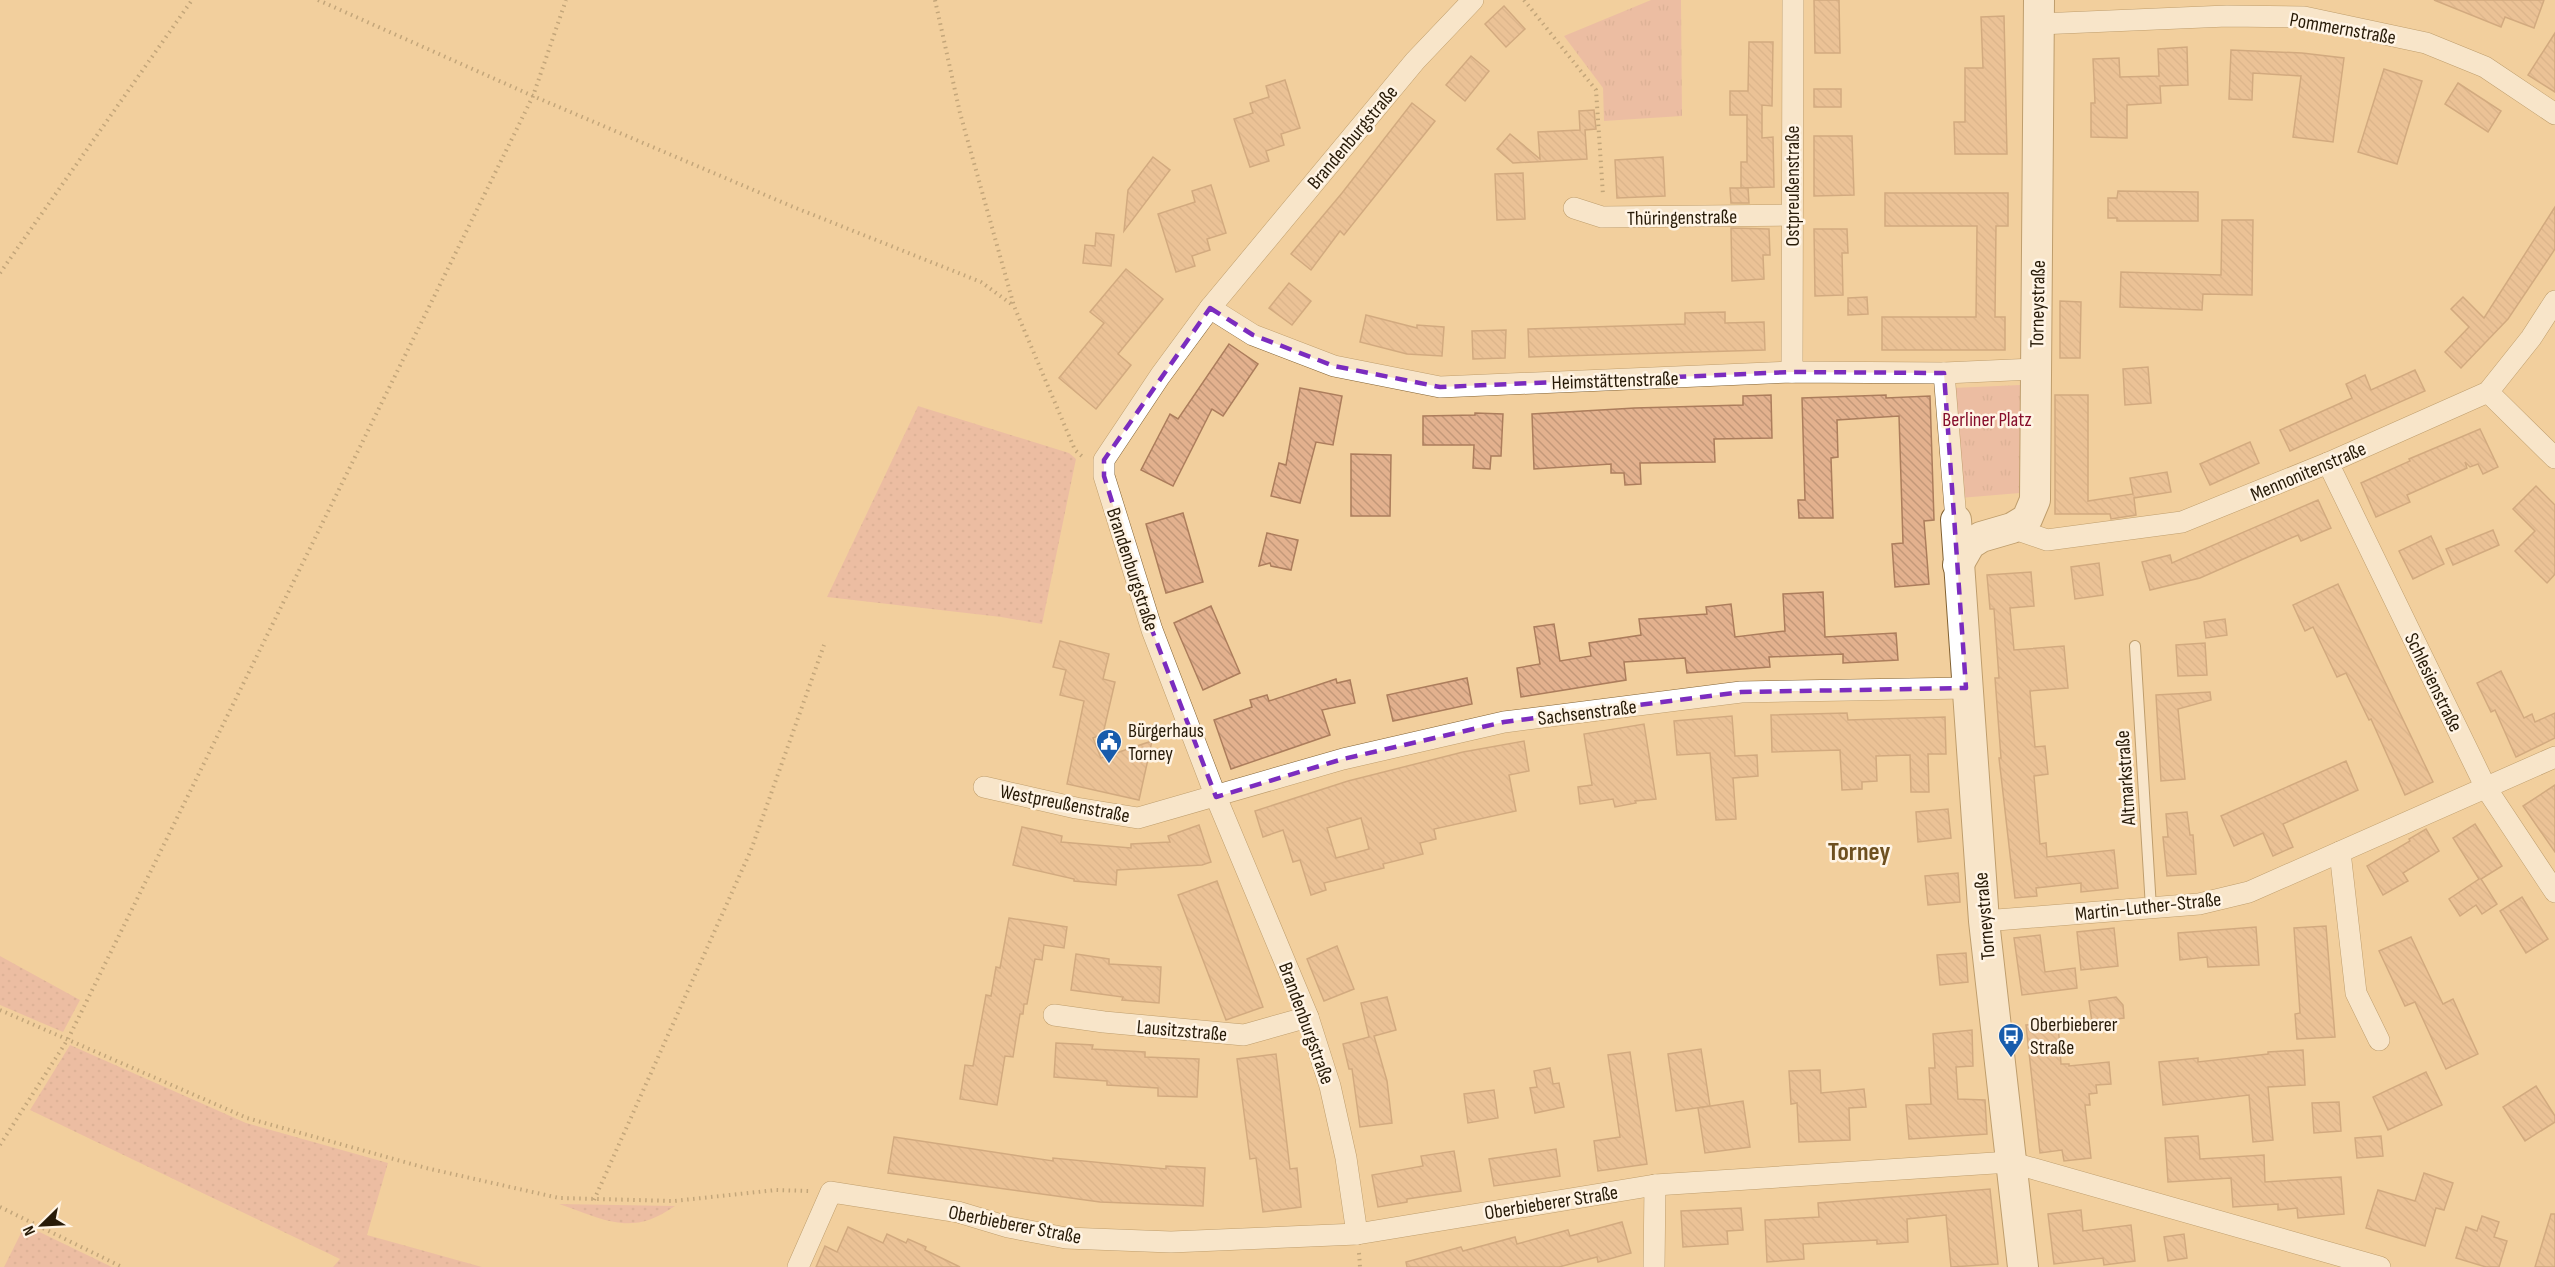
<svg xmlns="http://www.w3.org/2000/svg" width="2555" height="1267" font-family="'Sofia Sans Condensed',sans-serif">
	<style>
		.grass { fill: url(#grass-dots) }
		.park { fill: url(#park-tufts) }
		.building { fill: url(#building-back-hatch); stroke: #ac7d5c; stroke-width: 1.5; fill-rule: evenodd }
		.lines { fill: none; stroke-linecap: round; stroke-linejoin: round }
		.lane-casing { stroke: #816132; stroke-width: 12 }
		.street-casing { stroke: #816132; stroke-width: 22 }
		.secondary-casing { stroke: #816132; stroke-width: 32 }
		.path { stroke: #8b7351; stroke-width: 4; stroke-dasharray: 1.5 4.5; stroke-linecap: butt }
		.lane { stroke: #fff; stroke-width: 10 }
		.street { stroke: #fff; stroke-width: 21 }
		.secondary { stroke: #fff; stroke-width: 30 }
		.marked { fill: none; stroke: #7b2cbf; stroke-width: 4.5; stroke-dasharray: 12 8; stroke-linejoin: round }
		.labels { text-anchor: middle; stroke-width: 5; stroke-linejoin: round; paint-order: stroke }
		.street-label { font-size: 20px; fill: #281b08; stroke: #fff4e5 }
		.park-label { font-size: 20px; fill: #860e2b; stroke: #fff4e5 }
		.poi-label { font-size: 20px; fill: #281b08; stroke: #fff4e5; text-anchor: start }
		.district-label { font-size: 26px; font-weight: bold; fill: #6e5020; stroke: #fff4e5 }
	</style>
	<defs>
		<pattern id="grass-dots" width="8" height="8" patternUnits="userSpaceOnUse" patternTransform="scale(1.5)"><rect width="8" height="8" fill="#e5a7a9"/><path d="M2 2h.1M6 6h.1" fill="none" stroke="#c48f90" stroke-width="1.8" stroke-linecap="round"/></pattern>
		<pattern id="park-tufts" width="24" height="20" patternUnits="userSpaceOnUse" patternTransform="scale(1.5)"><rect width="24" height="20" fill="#e5a7a9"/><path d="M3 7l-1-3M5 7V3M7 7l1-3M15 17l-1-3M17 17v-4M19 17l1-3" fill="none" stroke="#c48f90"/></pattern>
		<pattern id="building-back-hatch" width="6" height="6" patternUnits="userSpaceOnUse" patternTransform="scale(1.5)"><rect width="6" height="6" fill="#e3b18e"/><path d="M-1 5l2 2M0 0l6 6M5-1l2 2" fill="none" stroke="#c39879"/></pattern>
	</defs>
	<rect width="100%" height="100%" fill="#f2cf9d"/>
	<g class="grass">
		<path d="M918 406 1069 453 1076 459 1042 624 1001 617 827 597Z"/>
		<path d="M0 956 80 1000 63 1032 0 1005Z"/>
		<path d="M70 1045 246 1123 388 1163 367 1235 482 1267H333L340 1259 30 1110Z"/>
		<path d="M559 1204 675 1206C631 1237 606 1220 559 1204Z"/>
		<path d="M25 1225 112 1267H4Z"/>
	</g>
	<g class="park">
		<path d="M1651 0H1681L1682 116 1604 121 1603 88 1564 36Z"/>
		<path d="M2020 385V493L1960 498 1952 388Z"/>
	</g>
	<g class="building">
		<path d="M1814 0H1839L1840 53H1815Z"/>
		<path d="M2434 0H2544L2534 28 2505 17 2501 27Z"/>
		<path d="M1504 6 1525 29 1506 47 1485 24Z"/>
		<path d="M2004 16 2007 154H1955L1954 122H1965V68H1983L1981 17Z"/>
		<path d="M2555 33V92L2528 75Z"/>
		<path d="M1749 42H1773L1772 106 1762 105V138L1773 137 1774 187 1741 188V162H1747V115H1730V91H1748Z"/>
		<path d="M2187 47 2188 85 2160 86 2161 103 2127 105V138L2091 137V103H2095L2093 59 2119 58 2120 77 2159 76 2158 49Z"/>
		<path d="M2231 50 2302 53 2344 58 2333 142 2293 137 2301 76 2253 73 2252 100 2229 99Z"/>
		<path d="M1471 56 1489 71 1465 101 1446 85Z"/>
		<path d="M2384 69 2422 81 2397 164 2358 152Z"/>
		<path d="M1285 80 1300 128 1281 134 1284 145 1266 151 1269 161 1250 167 1234 119 1253 113 1250 103 1269 97 1266 86Z"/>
		<path d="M2458 83 2501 111 2488 132 2445 104Z"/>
		<rect x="1814" y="89" width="27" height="18"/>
		<path d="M1412 103 1435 121 1344 235 1340 231 1311 270 1291 254 1342 193Z"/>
		<path d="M1594 110 1596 129 1585 130 1587 159 1513 163 1497 149 1510 134 1540 159 1538 132 1580 130 1579 111Z"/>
		<path d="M1814 136H1852L1854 195 1814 196Z"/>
		<path d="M1153 157 1170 170 1124 231 1128 190Z"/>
		<path d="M1663 157 1665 196 1617 198 1615 160Z"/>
		<path d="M1523 173 1525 219 1497 220 1495 174Z"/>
		<path d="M1211 185 1226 233 1207 239 1210 250 1192 256 1195 266 1176 272 1158 214 1195 202 1192 191Z"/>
		<path d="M1730 188H1748L1749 203H1731Z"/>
		<path d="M2118 191 2198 192V221H2117V218H2108V198H2117Z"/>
		<path d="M1885 193H2008V226H1996L1995 317H2005V350H1882V317H1976L1977 226H1885Z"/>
		<path d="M2555 207V249L2508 319 2461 368 2445 352 2469 327 2451 309 2463 297 2484 318Z"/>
		<path d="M2222 220H2253L2252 295 2203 294 2202 310 2120 307 2121 272 2221 275Z"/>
		<path d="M1731 228 1769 229 1770 255H1763L1764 279 1732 281Z"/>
		<path d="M1814 229H1847L1848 253H1842L1843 295 1815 296Z"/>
		<path d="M1096 233 1114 235 1111 266 1083 263 1085 245 1095 246Z"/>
		<path d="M1126 269 1163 299 1118 354 1131 365 1096 409 1059 378 1104 323 1090 312Z"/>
		<path d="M1289 283 1311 301 1292 325 1269 308Z"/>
		<path d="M1867 297 1868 314 1848 315V298Z"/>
		<path d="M2060 301 2081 302 2080 358H2060Z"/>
		<path d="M1725 312V323L1764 322 1765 350 1529 357 1528 329 1685 324V313Z"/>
		<path d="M1366 315 1417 328V325L1444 327 1442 356 1407 354 1360 342Z"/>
		<path d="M1506 330 1505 358 1473 359 1472 331Z"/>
		<path d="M1229 344 1258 364 1223 416 1212 409 1173 486 1141 470 1170 414 1178 419Z"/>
		<path d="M2148 367 2151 403 2125 405 2123 369Z"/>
		<path d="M2415 370 2425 391 2290 451 2280 430 2352 398 2346 384 2365 375 2371 390Z"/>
		<path d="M1300 388 1342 396 1333 445 1316 442 1300 503 1271 496 1279 463 1286 465Z"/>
		<path d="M1771 395 1772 438 1714 439 1715 462 1640 463 1641 484 1625 485 1624 473H1611V464L1534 469 1532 414 1635 408 1743 405V396Z"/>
		<path d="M1886 395V398L1930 396 1934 520 1924 521 1929 584 1895 587 1892 544 1903 543 1899 416 1837 420 1838 457 1831 458 1833 518H1799L1798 500H1805L1802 398Z"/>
		<path d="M2055 395H2088V501L2133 494 2130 478 2167 472 2171 492 2134 498 2136 515 2111 519 2110 514H2055Z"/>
		<path d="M1475 413 1503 414 1501 456H1491L1490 469 1473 468 1474 445H1423V416L1475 415Z"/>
		<path d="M2480 429 2498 467 2483 474 2478 464 2470 467 2465 462 2467 468 2407 495 2410 502 2376 517 2361 483 2410 461 2409 459Z"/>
		<path d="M2250 442 2259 463 2210 485 2200 464Z"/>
		<path d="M1351 454 1391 455 1390 516H1351Z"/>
		<path d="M2536 486 2555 505V574L2547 583 2515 551 2535 531 2513 509Z"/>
		<path d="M2318 500 2331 528 2301 541 2298 535 2200 578 2150 590 2142 562 2170 555 2172 563Z"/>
		<path d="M1183 513 1203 582 1166 593 1146 524Z"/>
		<path d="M2493 530 2499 545 2453 565 2446 549Z"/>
		<path d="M1267 533 1298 540 1291 570 1271 566 1270 563 1259 566Z"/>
		<path d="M2431 536 2444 564 2413 579 2399 551Z"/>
		<path d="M2099 563 2103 595 2075 599 2071 567Z"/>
		<path d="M2031 572 2034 606 2010 608 2014 650 2064 646 2068 688 2030 691 2035 747 2045 746 2048 774 2034 776 2040 844 2046 843 2047 857 2114 850 2118 888 2081 892V883L2036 888 2037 896 2015 898 1999 758H2001L1995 678H1999L1994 609H1990L1987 575Z"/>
		<path d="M2338 584 2433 782 2405 795 2371 719 2369 720 2346 673 2337 677 2313 627 2305 631 2293 605Z"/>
		<path d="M1823 592 1825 637 1896 633 1898 660 1843 663V654L1769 657 1770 667 1687 673 1685 658 1624 662 1626 680 1521 697 1517 668 1540 664 1534 627 1554 624 1560 661 1591 656 1589 643 1641 635 1639 619 1707 614 1706 607 1731 604 1735 637 1785 631 1783 594Z"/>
		<path d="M1211 606 1240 673 1203 690 1174 623Z"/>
		<path d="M2225 619 2227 635 2206 638 2204 622Z"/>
		<path d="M1060 641 1109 654 1103 679 1115 682 1103 734 1093 738 1101 758 1152 741 1139 800 1067 784 1084 701 1060 695 1066 670 1053 667Z"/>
		<path d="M2205 643 2207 675 2178 676 2176 645Z"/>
		<path d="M2501 671 2524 718 2532 714 2535 722 2555 713V738L2516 757 2495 710 2491 712 2477 683Z"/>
		<path d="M1467 678 1472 704 1393 721 1387 695Z"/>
		<path d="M1336 679 1337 683 1350 680 1355 703 1322 710 1330 735 1231 769 1214 720 1252 707 1250 700 1267 695 1269 701Z"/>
		<path d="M2210 692 2211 700 2178 709 2185 779 2161 781 2156 695Z"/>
		<path d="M1847 713 1848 720 1945 717 1946 754H1928L1929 792H1911L1910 755 1876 756 1877 781 1862 782V789L1842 790 1840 750 1772 752 1771 715Z"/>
		<path d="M1732 716 1735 756 1757 755 1758 776 1733 778 1736 819 1716 820 1710 753 1677 755 1674 721Z"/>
		<path d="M1644 724 1656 799 1635 801 1636 803 1615 807 1613 799 1580 804 1578 787 1592 785 1584 734Z"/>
		<path d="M1524 741 1529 771 1509 775 1516 811 1434 829 1436 839 1420 843 1423 854 1383 864 1384 868 1324 883 1326 890 1311 895 1300 860 1293 862 1283 830 1263 837 1255 811 1348 781 1463 752ZM1361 818 1369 849 1336 858 1327 828Z"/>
		<path d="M2346 761 2358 790 2283 824 2293 847 2273 856 2263 833 2234 846 2221 816Z"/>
		<path d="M2555 785V852L2523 806Z"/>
		<path d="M1948 809 1951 838 1918 842 1916 812Z"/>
		<path d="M2187 812 2190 835H2193L2196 874 2167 876 2163 837H2168L2166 814Z"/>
		<path d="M2475 824 2502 866 2481 879 2497 904 2482 914 2476 905 2460 916 2449 899 2479 879 2453 838Z"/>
		<path d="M1199 825 1211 862 1202 865 1117 870 1116 885 1074 881V879L1013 865 1022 827 1062 836 1061 842 1131 848V844L1170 842 1168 836Z"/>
		<path d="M2426 829 2439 851 2403 873 2408 881 2383 895 2367 866 2410 841 2409 839Z"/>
		<path d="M1958 873 1960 902 1928 905 1925 876Z"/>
		<path d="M1217 881 1263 1007 1226 1020 1178 895Z"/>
		<path d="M2522 897 2548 939 2526 953 2500 911Z"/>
		<path d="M1009 918 1067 927 1064 948 1044 945 1042 960 1035 959 1027 1004H1024L1023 1014H1020L1013 1057 1005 1056 997 1105 960 1099 965 1065 973 1066 986 995 991 996 996 967 1000 968Z"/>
		<path d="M2326 926 2335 1037 2297 1039 2295 1014 2300 1013 2294 928Z"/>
		<path d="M2256 927 2259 965 2208 967 2207 957 2180 960 2178 933Z"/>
		<path d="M2114 928 2118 966 2081 970 2077 932Z"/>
		<path d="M2040 935 2045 972 2075 968 2077 988 2022 995 2014 938Z"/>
		<path d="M2411 937 2443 1004 2453 999 2478 1054 2446 1069 2415 1002 2405 1006 2379 951Z"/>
		<path d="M1337 946 1354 989 1324 1001 1307 959Z"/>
		<path d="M1966 953 1968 982 1940 985 1937 955Z"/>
		<path d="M1076 954 1109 959V964L1161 967 1159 1003 1122 1000 1123 997 1071 990Z"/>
		<path d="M1387 997 1396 1030 1374 1036 1387 1081 1392 1123 1360 1127 1352 1069H1349L1343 1044 1369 1037 1361 1003Z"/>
		<path d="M2116 997 2123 1005 2124 1018 2092 1022 2089 1001Z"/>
		<path d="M2058 1023 2061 1064H2069V1066L2109 1062 2111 1084 2096 1085 2097 1093 2089 1094 2090 1105H2085L2091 1158 2064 1161 2062 1150 2040 1153 2026 1025Z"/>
		<path d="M1972 1030 1973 1066 1956 1067 1958 1099 1985 1100 1987 1134 1909 1139 1906 1105 1931 1104 1929 1068H1935L1933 1034Z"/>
		<path d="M1056 1043 1093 1045 1092 1049 1145 1052V1057L1199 1059 1197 1097 1158 1096V1088L1107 1085V1081L1054 1077Z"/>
		<path d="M1701 1049 1710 1106 1676 1111 1668 1054Z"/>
		<path d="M2303 1050 2305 1085 2268 1087 2273 1140 2253 1142 2249 1095 2163 1105 2159 1062 2198 1058V1062L2268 1054V1052Z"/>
		<path d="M1630 1052 1647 1164 1598 1171 1594 1141 1620 1137 1608 1055Z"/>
		<path d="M1276 1054 1290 1169 1297 1168 1301 1207 1263 1212 1256 1158 1250 1159 1237 1059Z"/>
		<path d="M1550 1068 1553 1084 1559 1083 1564 1107 1535 1113 1530 1088 1537 1087 1534 1071Z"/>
		<path d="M1820 1070 1821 1093 1864 1089 1866 1107 1849 1108 1850 1140 1799 1142 1797 1103 1791 1104 1789 1071Z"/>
		<path d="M2426 1072 2442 1105 2388 1130 2373 1097Z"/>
		<path d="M2536 1086 2555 1116V1122L2525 1141 2503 1107Z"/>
		<path d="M1494 1090 1498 1118 1468 1123 1464 1094Z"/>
		<path d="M1743 1101 1750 1147 1705 1153 1698 1108Z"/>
		<path d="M2339 1102 2341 1131 2314 1133 2312 1103Z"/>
		<path d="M2198 1136 2200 1159 2264 1155 2265 1182 2341 1177 2344 1214 2298 1218 2297 1208 2278 1210V1204L2233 1207 2231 1178 2168 1182 2165 1138Z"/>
		<path d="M2381 1136 2383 1156 2357 1158 2355 1138Z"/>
		<path d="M894 1137 1053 1161V1158L1166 1169V1166L1205 1168 1203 1206 1100 1202 888 1173Z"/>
		<path d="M1556 1149 1560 1176 1494 1186 1489 1159Z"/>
		<path d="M1454 1151 1461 1191 1407 1199V1202L1378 1207 1372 1175 1423 1166 1421 1156Z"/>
		<path d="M2424 1173 2453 1183 2444 1210 2436 1208 2425 1246 2366 1228 2378 1190 2415 1201Z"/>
		<path d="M1990 1189 1998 1264 1951 1267 1946 1215 1907 1219 1908 1242 1877 1244V1240L1803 1244 1804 1259 1767 1262 1765 1220 1819 1217 1818 1203Z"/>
		<path d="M1741 1208 1743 1230 1727 1231 1728 1244 1683 1247 1681 1211Z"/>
		<path d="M2081 1210 2083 1231 2131 1225 2135 1261 2104 1265 2103 1258 2054 1264 2048 1214Z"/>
		<path d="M2551 1214H2555V1267H2535Z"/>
		<path d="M2482 1216 2499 1222 2494 1237 2507 1241 2499 1267H2486L2456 1258 2466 1227 2477 1231Z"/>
		<path d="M1622 1222 1631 1253 1598 1262 1597 1257 1559 1267H1407L1406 1262 1461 1247 1463 1251 1515 1237 1517 1244 1568 1230 1570 1236Z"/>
		<path d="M848 1227 883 1243 887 1234 906 1243 908 1239 926 1247 925 1250 960 1267H816L825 1246 837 1252Z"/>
		<path d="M2184 1234 2187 1258 2168 1261 2164 1237Z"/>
	</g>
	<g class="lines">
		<defs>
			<path id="lane" d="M2135 646 2151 908"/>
			<g id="street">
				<path d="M2039 24 2227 16 2304 17 2426 43 2485 67 2555 114"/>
				<path d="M1574 208 1602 217 1792 215"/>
				<path d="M1210 308 1253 335 1334 366 1440 387 1792 372 1944 373 2036 369"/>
				<path d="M1792 372 1793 0"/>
				<path d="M1944 373 1956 520"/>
				<path d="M2488 392 2555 458"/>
				<path d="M2328 463 2486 788 2555 892"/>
				<path d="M2012 528 2047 540 2182 522 2328 463 2488 392 2531 338 2555 301"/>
				<path d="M984 787 1076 808 1138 818 1343 759 1504 722 1741 692 1966 688"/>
				<path d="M2340 852 2356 993 2379 1040"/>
				<path d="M1984 921 2199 904 2249 892 2555 757"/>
				<path d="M1054 1015 1104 1022 1244 1035 1308 1017"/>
				<path d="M1357 1234 1346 1158 1330 1086 1308 1017 1216 797 1152 630 1104 476V460L1160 376 1210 308 1415 61 1473 0"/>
				<path d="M798 1267 831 1192 958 1212 1008 1227 1066 1238 1171 1242 1357 1234 1655 1185 2010 1162 2380 1267"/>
				<path d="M1654 1267 1655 1185"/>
			</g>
			<g id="secondary">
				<path d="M1956 520 1984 921 2023 1267"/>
				<path d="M1958 565 1970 544 1981 537 2012 528 2027 519 2035 500 2039 0"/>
			</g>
		</defs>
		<use href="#lane" class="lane-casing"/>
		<use href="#street" class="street-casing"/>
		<use href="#secondary" class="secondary-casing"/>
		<g class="path">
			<path d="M318 0 533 96 791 206 981 282 1014 306"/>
			<path d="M935 0 960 113 1014 306 1075 450 1085 459"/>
			<path d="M1524 0 1596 90 1603 195"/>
			<path d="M0 273 192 0"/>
			<path d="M0 1010 247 1118 426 1168 559 1198 674 1201 776 1190 809 1191"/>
			<path d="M0 1145 68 1039 533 96 566 0"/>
			<path d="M594 1200 751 850 824 645"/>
			<path d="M0 1207 122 1267"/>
			<path d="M1359 1253 1360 1267"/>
		</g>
		<use href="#lane" class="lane"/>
		<use href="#street" class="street"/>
		<use href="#secondary" class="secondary"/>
	</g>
	<path d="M0 0H2555V1267H0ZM1210 308 1253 335 1334 366 1440 387 1792 372 1944 373 1966 688 1741 692 1504 722 1343 759 1216 797 1152 630 1104 476V460Z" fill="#f2cf9d" fill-opacity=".55" fill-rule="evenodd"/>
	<path class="marked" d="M1210 308 1253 335 1334 366 1440 387 1792 372 1944 373 1966 688 1741 692 1504 722 1343 759 1216 797 1152 630 1104 476V460Z"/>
	<defs>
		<symbol id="civic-pin" viewBox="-11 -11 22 30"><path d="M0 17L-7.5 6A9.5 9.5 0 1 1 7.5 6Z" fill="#185cac" stroke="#fff4e5"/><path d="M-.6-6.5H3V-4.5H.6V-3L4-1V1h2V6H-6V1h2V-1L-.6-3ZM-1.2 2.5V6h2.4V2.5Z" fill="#fff"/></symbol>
		<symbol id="bus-pin" viewBox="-11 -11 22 30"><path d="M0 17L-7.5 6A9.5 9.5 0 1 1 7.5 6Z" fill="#185cac" stroke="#fff4e5"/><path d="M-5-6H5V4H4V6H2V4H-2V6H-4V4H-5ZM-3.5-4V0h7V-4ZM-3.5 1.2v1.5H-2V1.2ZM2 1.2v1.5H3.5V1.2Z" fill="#fff"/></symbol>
	</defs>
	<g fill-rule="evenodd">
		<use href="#civic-pin" x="1094" y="727" width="30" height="40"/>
		<use href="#bus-pin" x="1996" y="1021" width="30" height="40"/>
	</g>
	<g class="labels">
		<g class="street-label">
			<text transform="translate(2343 28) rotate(10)" y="7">Pommernstraße</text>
			<text transform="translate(1352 137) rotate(-50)" y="7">Brandenburgstraße</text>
			<text transform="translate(1792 186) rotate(-90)" y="7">Ostpreußenstraße</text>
			<text transform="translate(1682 217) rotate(-1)" y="7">Thüringenstraße</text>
			<text transform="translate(2037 304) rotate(-89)" y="7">Torneystraße</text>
			<text transform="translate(1615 380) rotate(-2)" y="7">Heimstättenstraße</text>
			<text transform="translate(2308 471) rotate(-23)" y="7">Mennonitenstraße</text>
			<text transform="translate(1133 569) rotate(72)" y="7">Brandenburgstraße</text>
			<text transform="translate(2434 682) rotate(64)" y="7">Schlesienstraße</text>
			<text transform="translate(1587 712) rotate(-7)" y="7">Sachsenstraße</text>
			<text transform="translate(2125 778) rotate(-94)" y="7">Altmarkstraße</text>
			<text transform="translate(1065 803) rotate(11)" y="7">Westpreußenstraße</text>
			<text transform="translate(2148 906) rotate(-6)" y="7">Martin-Luther-Straße</text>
			<text transform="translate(1984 916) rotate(-95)" y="7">Torneystraße</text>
			<text transform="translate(1307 1023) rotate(70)" y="7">Brandenburgstraße</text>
			<text transform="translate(1182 1030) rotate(5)" y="7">Lausitzstraße</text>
			<text transform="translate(1551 1202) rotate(-9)" y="7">Oberbieberer Straße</text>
			<text transform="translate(1015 1224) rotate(11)" y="7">Oberbieberer Straße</text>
		</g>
		<g class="park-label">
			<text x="1987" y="426">Berliner Platz</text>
		</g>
		<g class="poi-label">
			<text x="1128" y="737">Bürgerhaus<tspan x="1128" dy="23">Torney</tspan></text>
			<text x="2030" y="1031">Oberbieberer<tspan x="2030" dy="23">Straße</tspan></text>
		</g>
		<g class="district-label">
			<text x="1859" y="860">Torney</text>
		</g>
	</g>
	<g transform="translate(42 1225) rotate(246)" stroke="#fff4e5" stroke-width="4.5" paint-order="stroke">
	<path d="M0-4.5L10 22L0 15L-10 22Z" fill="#281b08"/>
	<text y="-9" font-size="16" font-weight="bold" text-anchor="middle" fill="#281b08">N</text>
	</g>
</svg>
